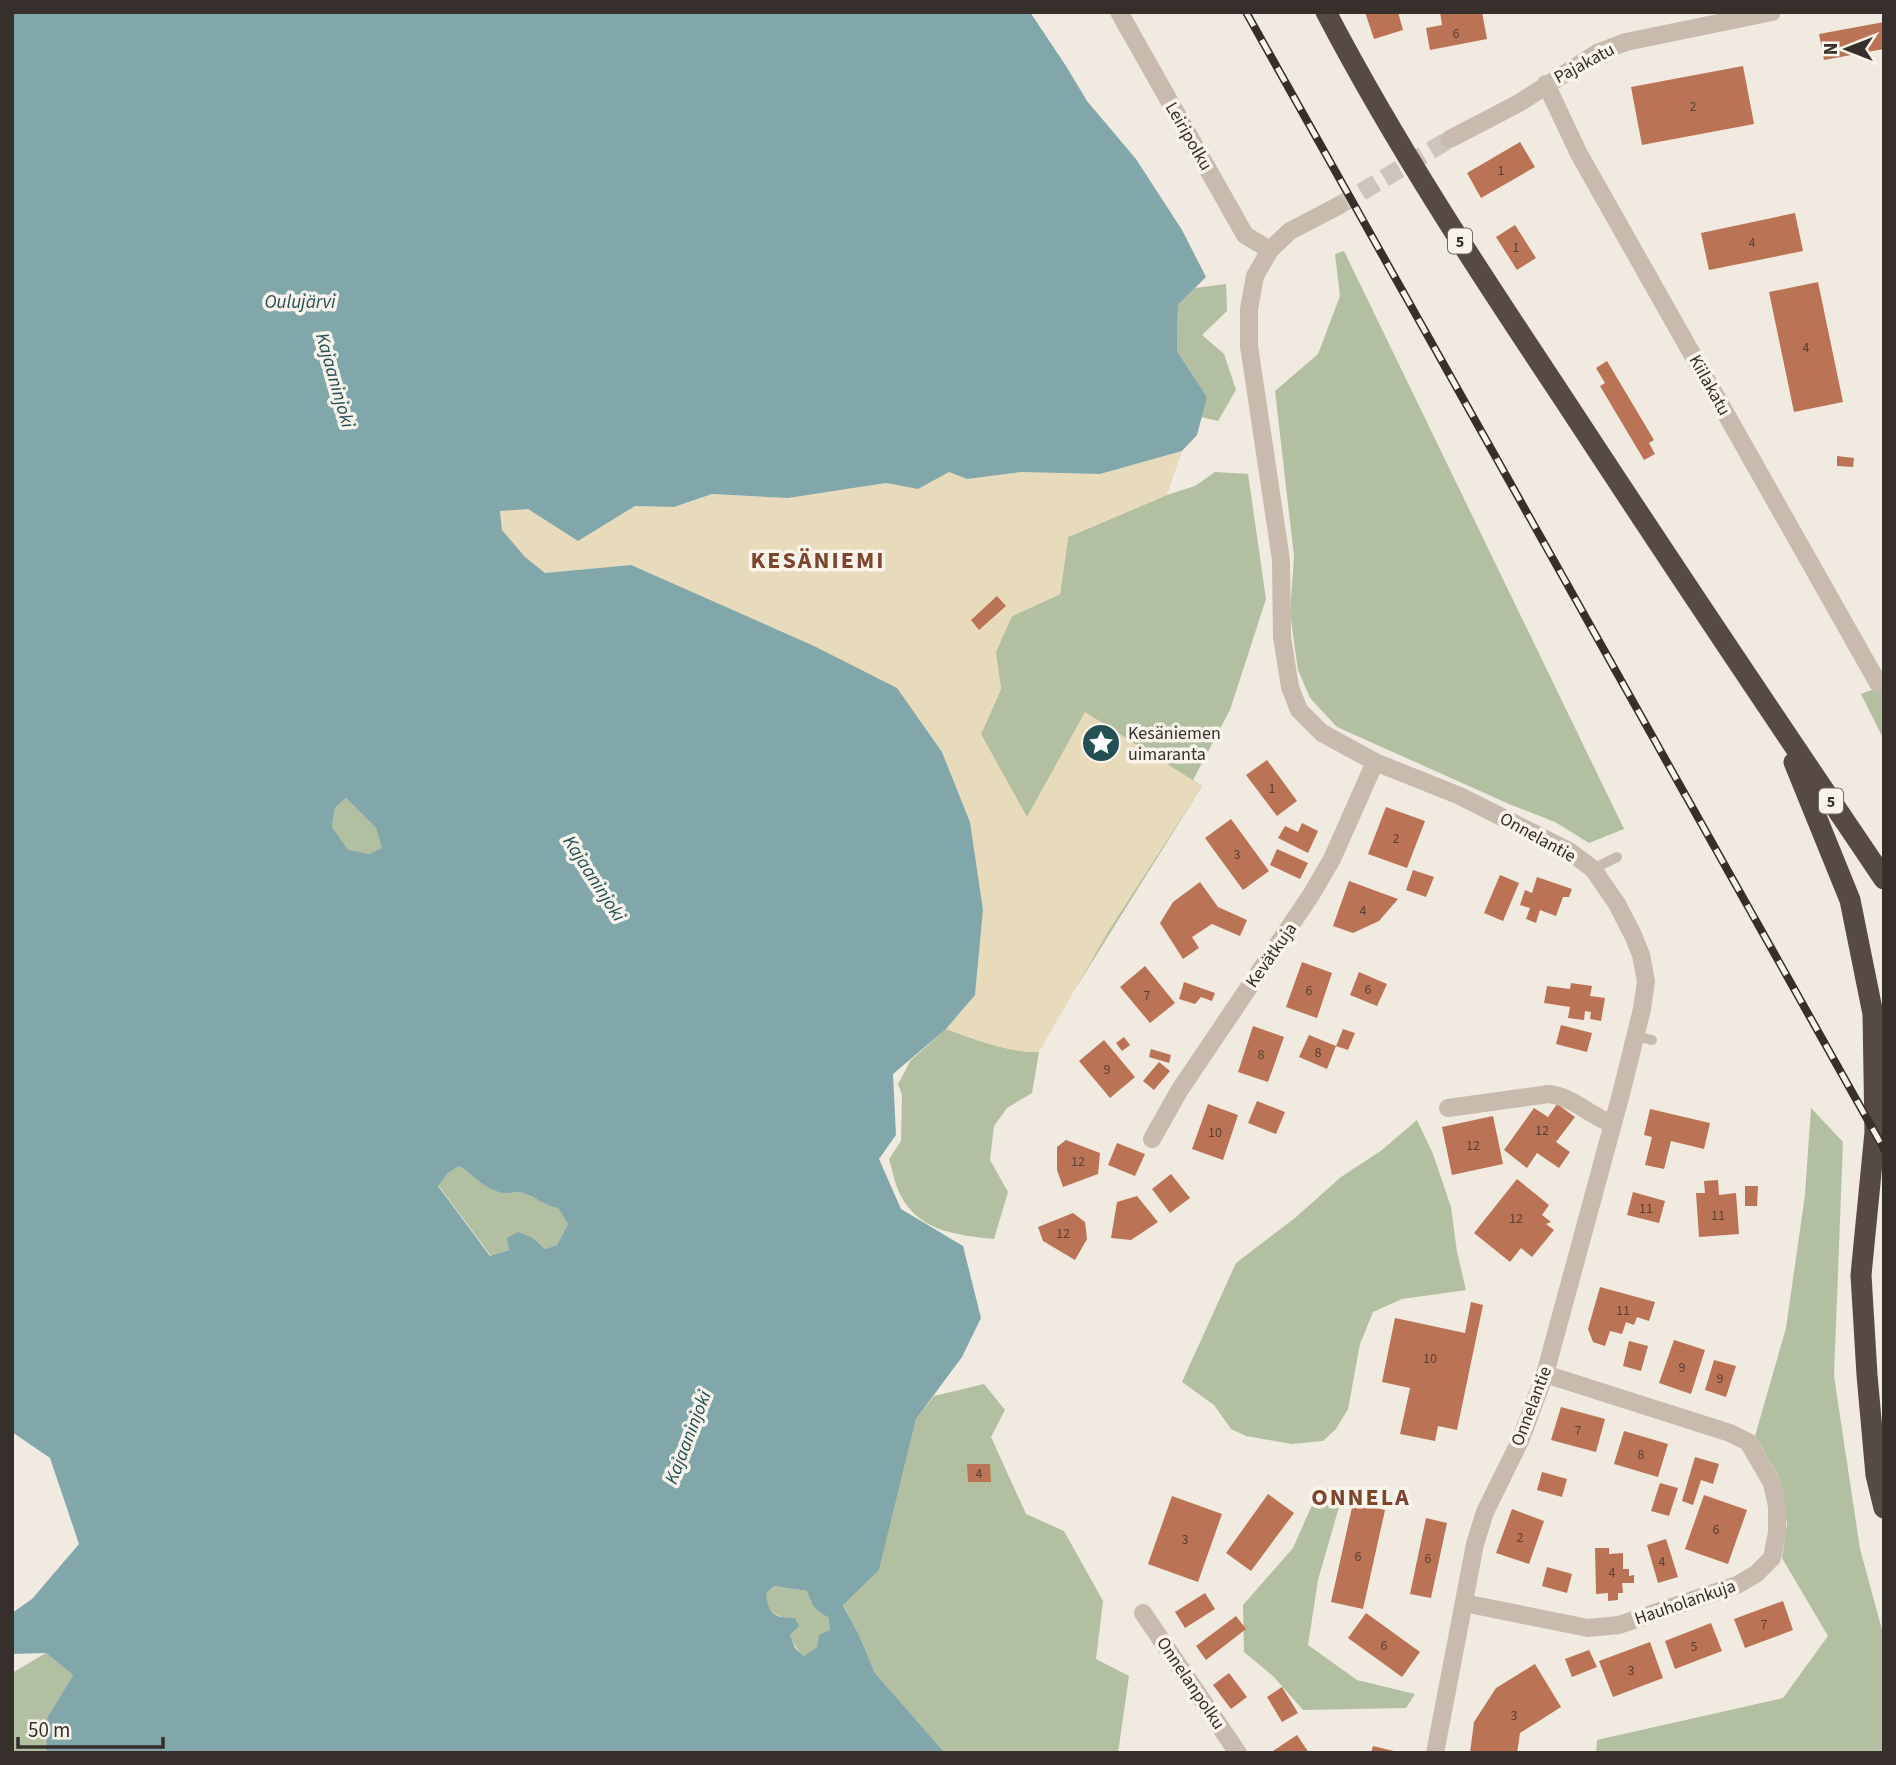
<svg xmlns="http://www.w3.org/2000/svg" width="1896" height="1765" font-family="'Source Sans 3',sans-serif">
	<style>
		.green { fill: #b3bfa1 }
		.sand { fill: #e8dbbb }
		.water { fill: #82a7ab; fill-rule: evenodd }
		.building { fill: #ba7355 }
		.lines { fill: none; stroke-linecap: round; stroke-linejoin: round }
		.street-tunnel { stroke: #ccc5bc; stroke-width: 18; stroke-dasharray: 18 9; stroke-linecap: butt }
		.lane { stroke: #c8bbad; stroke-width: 10 }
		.street { stroke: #c8bbad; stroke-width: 18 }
		.highway { stroke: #574a43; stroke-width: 21 }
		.rail-casing { stroke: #372f2b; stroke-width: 8 }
		.rail { stroke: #f9f4ec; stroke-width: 5; stroke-dasharray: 16; stroke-linecap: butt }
		.labels { text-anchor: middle; stroke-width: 7; stroke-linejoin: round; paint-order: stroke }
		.number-label { font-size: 14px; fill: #584036 }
		.shield { fill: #f9f4ec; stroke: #716a65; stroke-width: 2 }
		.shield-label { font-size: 16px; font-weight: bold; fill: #372f2b }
		.street-label { font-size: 18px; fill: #372f2b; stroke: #f9f4ec }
		.poi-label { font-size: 18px; fill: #372f2b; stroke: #f9f4ec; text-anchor: start }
		.water-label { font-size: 19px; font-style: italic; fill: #244f55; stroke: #f9f4ec }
		.district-label { font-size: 24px; font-weight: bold; letter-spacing: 2px; fill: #7e442c; stroke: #f9f4ec }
	</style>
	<rect width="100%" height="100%" fill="#f1eae0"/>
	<g class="green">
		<path d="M1344 251 1624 829 1589 843 1555 822 1509 804 1337 727 1310 698 1298 670 1290 613 1294 556 1275 391 1318 354 1340 296 1335 254Z"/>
		<path d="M1226 284 1227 311 1202 335 1224 354 1236 390 1218 421 1201 417 1207 397 1177 351 1178 305 1195 288Z"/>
		<path d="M1215 472 1248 474 1266 599 1230 710 1193 780 1202 786 1077 986 981 734 1001 689 995 652 1012 616 1060 594 1068 537 1167 495 1195 486Z"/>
		<path d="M1884 685V740L1861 694Z"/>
		<path d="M346 798 376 828 383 848 369 854 348 851 332 827 335 808Z"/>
		<path d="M946 1029C977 1040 1006 1052 1039 1052L1032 1093 1007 1108 994 1126 990 1160 1008 1192 994 1239C955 1235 916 1231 898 1190 894 1180 892 1169 889 1159L901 1141 902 1095 898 1084 911 1060Z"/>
		<path d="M1811 1108 1843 1142 1834 1376 1860 1549 1884 1637V1753H1596L1597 1740 1783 1698 1828 1636 1782 1558 1787 1524 1779 1477 1755 1436 1786 1328 1805 1195Z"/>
		<path d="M1417 1120 1433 1154 1451 1207 1457 1252 1466 1290 1402 1299 1373 1312 1360 1344 1348 1409 1336 1429 1323 1441 1292 1444 1246 1436 1231 1429 1214 1405 1182 1382 1236 1263 1295 1218 1341 1177 1382 1150Z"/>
		<path d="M459 1166C471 1174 489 1190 502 1193 509 1195 515 1190 523 1193 537 1197 543 1205 558 1208L568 1224 557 1245 545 1249 533 1238 509 1250 491 1256 438 1185 448 1173Z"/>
		<path d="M984 1384 1005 1410 991 1437 1026 1514 1064 1531 1103 1601 1096 1659 1129 1676 1118 1753H945L875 1673 858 1633 843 1604 879 1569 916 1419 934 1396Z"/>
		<path d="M1320 1487 1343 1493 1318 1580 1308 1645 1357 1680 1415 1694 1406 1708 1303 1710 1273 1676 1244 1652 1243 1605 1293 1548Z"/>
		<path d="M774 1586 807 1591 810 1601 828 1617 830 1630 817 1647 804 1656C791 1644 790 1635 786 1618 770 1614 767 1609 765 1593Z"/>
		<path d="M46 1653 73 1675 47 1718 46 1753H12V1673Z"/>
	</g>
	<path class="sand" d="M1182 451 1167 495 1068 537 1060 594 1012 616 996 652 1001 689 981 734 1027 817 1085 712 1202 786 1108 932 1039 1052C1006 1052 977 1040 946 1029L975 995 983 910 970 822 942 752 632 565 545 573 525 557 502 530 500 510 528 509 578 541 635 506 674 507 712 494 788 498 886 483 918 489 949 472 967 479 1021 472 1100 474Z"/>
	<path class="water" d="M12 12H1030L1066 66 1087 101 1136 159 1182 230 1206 277 1178 305 1177 351 1207 397 1197 435 1182 451 1100 474 1021 472 967 479 949 472 918 489 886 483 788 498 712 494 674 507 635 506 578 541 528 509 500 511 502 530 525 557 545 573 631 565 814 646 897 688 942 752 970 822 983 910 975 995 946 1029 893 1074 896 1135 879 1159 901 1209 963 1246 981 1318 962 1357 916 1419 879 1570 843 1605 858 1633 875 1673 945 1753H46L47 1718 73 1675 46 1653 12 1654V1613L32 1599 79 1544 50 1458 12 1432ZM346 798 376 828 382 848 369 854 348 850 332 827 335 808ZM459 1166C472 1174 486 1190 502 1193 509 1195 515 1190 523 1193 537 1197 542 1205 558 1208L568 1224 557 1245 545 1249 533 1238 518 1232 507 1238 509 1250 490 1256 438 1186 448 1173ZM774 1586 807 1591C811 1605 815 1610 828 1617L830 1630 819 1635 817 1647 804 1656 795 1648 790 1635 799 1626 795 1618C774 1618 768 1614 766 1593Z"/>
	<g class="building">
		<path d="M1365 12H1398L1403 30 1374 39Z"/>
		<path d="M1440 12H1482L1487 39 1430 50 1426 28 1442 25Z"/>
		<path d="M1884 22V49L1824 60 1819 34Z"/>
		<path d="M1743 66 1754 124 1642 145 1631 87Z"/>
		<path d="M1520 142 1535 167 1481 198 1467 173Z"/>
		<path d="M1795 213 1803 251 1709 270 1701 233Z"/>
		<path d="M1515 225 1536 258 1517 270 1496 237Z"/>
		<path d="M1818 282 1843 402 1794 412 1769 292Z"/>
		<path d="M1607 361 1654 440 1649 443 1655 454 1644 460 1600 386 1605 383 1596 368Z"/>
		<path d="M1837 456 1854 458 1853 467 1837 466Z"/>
		<path d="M997 596 1006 606 979 630 971 620Z"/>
		<path d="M1267 760 1297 801 1277 816 1246 775Z"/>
		<path d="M1386 807 1425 821 1407 868 1368 854Z"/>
		<path d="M1231 819 1269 871 1243 890 1205 838Z"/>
		<path d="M1302 823 1318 831 1308 853 1278 838 1285 826 1298 832Z"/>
		<path d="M1277 849 1308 863 1300 879 1270 865Z"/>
		<path d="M1413 870 1434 877 1426 897 1406 890Z"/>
		<path d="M1500 875 1519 883 1503 921 1484 913Z"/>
		<path d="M1537 877 1572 889 1569 897H1563L1556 916 1540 910 1536 923 1526 919 1530 908 1520 905 1525 890 1532 893Z"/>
		<path d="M1349 881 1398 899 1379 921 1353 933 1333 926Z"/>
		<path d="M1200 882 1218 907 1247 920 1240 936 1212 924 1192 937 1199 948 1183 959 1160 923 1173 902Z"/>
		<path d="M1302 962 1332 973 1317 1018 1286 1007Z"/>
		<path d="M1145 966 1175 1003 1150 1023 1120 987Z"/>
		<path d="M1359 972 1387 984 1377 1006 1350 995Z"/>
		<path d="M1184 982 1215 993 1212 1001 1201 997 1195 1004 1179 999Z"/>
		<path d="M1571 983 1592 986 1590 996 1605 998 1601 1021 1590 1019 1591 1012 1585 1011 1584 1020 1568 1018 1570 1007 1544 1003 1547 986 1570 989Z"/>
		<path d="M1561 1025 1592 1033 1587 1052 1556 1044Z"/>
		<path d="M1253 1026 1284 1037 1268 1082 1238 1072Z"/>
		<path d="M1343 1029 1355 1033 1348 1050 1336 1046Z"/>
		<path d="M1309 1035 1336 1046 1327 1069 1299 1057Z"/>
		<path d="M1124 1037 1130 1045 1122 1051 1116 1043Z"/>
		<path d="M1104 1040 1135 1077 1110 1098 1079 1061Z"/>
		<path d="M1151 1049 1171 1055 1169 1063 1149 1057Z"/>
		<path d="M1159 1062 1170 1071 1154 1090 1143 1081Z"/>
		<path d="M1257 1101 1285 1112 1276 1134 1248 1123Z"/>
		<path d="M1208 1104 1238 1115 1223 1160 1192 1149Z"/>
		<path d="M1557 1104 1575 1117 1556 1142 1570 1152 1559 1168 1537 1153 1527 1168 1504 1150 1534 1108 1548 1117Z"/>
		<path d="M1650 1109 1710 1123 1704 1149 1671 1141 1664 1169 1645 1165 1652 1137 1644 1135Z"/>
		<path d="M1493 1116 1503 1164 1452 1175 1442 1127Z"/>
		<path d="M1066 1140 1100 1153 1098 1174 1063 1187 1057 1170V1147Z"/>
		<path d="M1117 1143 1145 1154 1135 1176 1108 1165Z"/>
		<path d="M1171 1174 1190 1198 1170 1213 1152 1189Z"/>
		<path d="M1517 1179 1549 1205 1542 1215 1551 1222 1546 1224 1554 1230 1532 1257 1521 1248 1510 1262 1474 1233Z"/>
		<path d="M1718 1180 1719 1195 1736 1193 1739 1234 1699 1237 1696 1193H1705L1704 1181Z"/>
		<path d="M1745 1186H1758L1757 1206H1745Z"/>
		<path d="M1633 1192 1665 1201 1659 1223 1627 1215Z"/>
		<path d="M1137 1196 1158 1222 1131 1240 1111 1238 1117 1202Z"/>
		<path d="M1073 1213 1085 1222 1087 1239 1075 1260 1043 1241 1038 1227Z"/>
		<path d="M1600 1287 1655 1302 1649 1321 1637 1317 1634 1325 1626 1322 1622 1334 1610 1331 1605 1346 1593 1342 1588 1329Z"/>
		<path d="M1471 1302 1483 1305 1457 1430 1438 1426 1435 1441 1400 1434 1410 1388 1382 1382 1395 1318 1465 1333Z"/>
		<path d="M1674 1340 1705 1350 1691 1394 1659 1383Z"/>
		<path d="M1629 1341 1648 1346 1641 1371 1623 1366Z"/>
		<path d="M1714 1360 1736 1366 1726 1397 1705 1390Z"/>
		<path d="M1561 1407 1605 1419 1596 1452 1551 1440Z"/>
		<path d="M1624 1431 1668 1444 1658 1477 1614 1464Z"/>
		<path d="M1695 1457 1719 1464 1713 1484 1701 1480 1693 1505 1682 1501Z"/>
		<path d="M967 1464H990L991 1482H968Z"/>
		<path d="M1542 1472 1567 1479 1562 1497 1537 1490Z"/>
		<path d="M1660 1483 1678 1488 1669 1516 1651 1511Z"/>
		<path d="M1268 1494 1294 1513 1251 1571 1226 1553Z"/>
		<path d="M1704 1495 1747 1510 1728 1564 1685 1549Z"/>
		<path d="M1172 1496 1222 1514 1198 1582 1148 1564Z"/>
		<path d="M1353 1503 1385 1510 1363 1609 1331 1602Z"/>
		<path d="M1512 1509 1544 1521 1529 1564 1496 1553Z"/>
		<path d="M1426 1518 1447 1523 1431 1598 1410 1594Z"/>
		<path d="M1666 1539 1678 1577 1658 1583 1647 1545Z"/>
		<path d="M1595 1548H1609V1554L1623 1553V1569H1629V1576L1634 1575V1583H1622L1623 1593H1618V1600L1608 1601V1593L1596 1594Z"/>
		<path d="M1547 1567 1572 1574 1567 1593 1542 1586Z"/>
		<path d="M1205 1593 1215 1609 1185 1628 1175 1612Z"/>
		<path d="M1783 1601 1793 1630 1745 1648 1734 1619Z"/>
		<path d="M1366 1613 1420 1652 1402 1677 1348 1638Z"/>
		<path d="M1236 1616 1246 1629 1206 1660 1196 1646Z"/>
		<path d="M1711 1623 1722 1651 1675 1669 1665 1641Z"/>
		<path d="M1650 1642 1663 1678 1613 1697 1599 1661Z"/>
		<path d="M1589 1650 1597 1667 1572 1677 1565 1659Z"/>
		<path d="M1535 1664 1561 1707 1520 1733 1517 1753H1470L1474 1722 1496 1688Z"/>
		<path d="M1229 1673 1247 1697 1231 1709 1213 1685Z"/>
		<path d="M1282 1687 1298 1713 1282 1722 1267 1697Z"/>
		<path d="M1297 1735 1309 1753H1274L1273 1751Z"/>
		<path d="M1373 1746 1398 1752 1397 1753H1371Z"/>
	</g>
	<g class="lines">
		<path class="street-tunnel" d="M1338 206 1450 139"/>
		<g class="lane">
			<path d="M1593 869 1617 857"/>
			<path d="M1635 1036 1652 1040"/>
		</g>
		<g class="street">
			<path d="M1119 12 1245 235 1270 250"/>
			<path d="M1546 84 1579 154 1878 683"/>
			<path d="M1450 139 1519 103 1597 53 1626 42 1772 12"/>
			<path d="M1338 206 1290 231 1270 250 1255 276 1249 309V346L1281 560 1282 637 1290 687 1299 710 1322 733 1375 762 1460 796 1569 851 1593 869 1617 904 1633 935 1641 955 1646 981 1642 1009 1621 1094 1545 1374 1520 1441 1485 1512 1475 1544 1435 1753"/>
			<path d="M1448 1108 1549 1094C1573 1097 1590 1116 1613 1124"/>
			<path d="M1152 1139 1179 1091 1311 895 1332 859 1375 762"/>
			<path d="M1464 1603 1588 1628 1619 1625 1737 1585 1756 1574 1772 1558 1777 1532V1506L1772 1483 1748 1442 1730 1433 1545 1374"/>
			<path d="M1143 1613 1238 1753"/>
		</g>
		<g class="highway">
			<path d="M1326 12C1397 148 1482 276 1567 404 1671 563 1777 721 1884 879"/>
			<path d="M1794 762 1850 900 1873 1014 1875 1132 1861 1275 1867 1375 1876 1475 1884 1508"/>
		</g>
		<defs>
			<path id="rail" d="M1246 12 1884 1149"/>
		</defs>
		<use href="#rail" class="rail-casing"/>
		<use href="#rail" class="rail"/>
	</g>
	<defs>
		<symbol id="sight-disc" viewBox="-11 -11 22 22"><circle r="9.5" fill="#244f55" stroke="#f9f4ec"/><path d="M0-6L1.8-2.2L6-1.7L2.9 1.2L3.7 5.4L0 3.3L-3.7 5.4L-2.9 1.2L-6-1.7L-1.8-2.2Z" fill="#fff"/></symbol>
	</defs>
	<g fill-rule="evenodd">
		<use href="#sight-disc" x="1079" y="721" width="44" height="44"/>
	</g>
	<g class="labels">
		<g class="number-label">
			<text x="1456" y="38">6</text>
			<text x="1693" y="111">2</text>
			<text x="1501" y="175">1</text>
			<text x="1752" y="247">4</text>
			<text x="1516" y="252">1</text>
			<text x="1806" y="352">4</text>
			<text x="1272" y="793">1</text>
			<text x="1396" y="843">2</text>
			<text x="1237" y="859">3</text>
			<text x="1363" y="915">4</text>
			<text x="1368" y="994">6</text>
			<text x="1309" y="995">6</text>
			<text x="1147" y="1000">7</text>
			<text x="1318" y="1057">8</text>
			<text x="1261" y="1059">8</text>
			<text x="1107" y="1074">9</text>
			<text x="1542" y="1135">12</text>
			<text x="1215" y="1137">10</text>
			<text x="1473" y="1150">12</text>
			<text x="1078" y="1166">12</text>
			<text x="1646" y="1213">11</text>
			<text x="1718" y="1220">11</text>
			<text x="1516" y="1223">12</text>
			<text x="1063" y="1238">12</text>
			<text x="1623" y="1315">11</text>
			<text x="1430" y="1363">10</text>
			<text x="1682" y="1372">9</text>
			<text x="1720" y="1383">9</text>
			<text x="1578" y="1435">7</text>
			<text x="1641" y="1459">8</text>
			<text x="979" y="1478">4</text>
			<text x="1716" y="1534">6</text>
			<text x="1520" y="1542">2</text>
			<text x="1185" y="1544">3</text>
			<text x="1358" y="1561">6</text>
			<text x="1428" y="1563">6</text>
			<text x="1662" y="1566">4</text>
			<text x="1612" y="1577">4</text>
			<text x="1764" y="1629">7</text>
			<text x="1384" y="1650">6</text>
			<text x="1694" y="1651">5</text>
			<text x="1631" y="1675">3</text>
			<text x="1514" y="1720">3</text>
		</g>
		<g class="shield">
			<rect x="1448" y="228.5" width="24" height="25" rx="5"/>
			<rect x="1819" y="788.5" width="24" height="25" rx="5"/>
		</g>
		<g class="shield-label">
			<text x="1460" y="247">5</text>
			<text x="1831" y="807">5</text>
		</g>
		<g class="street-label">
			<text transform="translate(1584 63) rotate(-28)" y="6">Pajakatu</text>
			<text transform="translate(1189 136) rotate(60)" y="6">Leiripolku</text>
			<text transform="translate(1710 385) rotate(61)" y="6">Kiilakatu</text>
			<text transform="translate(1538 837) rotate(29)" y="6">Onnelantie</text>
			<text transform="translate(1271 955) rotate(-55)" y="6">Kevätkuja</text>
			<text transform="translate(1531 1406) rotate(-69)" y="6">Onnelantie</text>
			<text transform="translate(1685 1602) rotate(-19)" y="6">Hauholankuja</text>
			<text transform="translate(1191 1683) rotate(56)" y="6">Onnelanpolku</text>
		</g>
		<g class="poi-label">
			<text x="1128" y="739">Kesäniemen<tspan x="1128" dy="21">uimaranta</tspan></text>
		</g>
		<g class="water-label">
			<text x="300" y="308">Oulujärvi</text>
			<text transform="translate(336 380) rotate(74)" y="7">Kajaaninjoki</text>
			<text transform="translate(595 878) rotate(57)" y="7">Kajaaninjoki</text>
			<text transform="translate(687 1437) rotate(-69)" y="7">Kajaaninjoki</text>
		</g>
		<g class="district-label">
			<text x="818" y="568">KESÄNIEMI</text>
			<text x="1361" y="1505">ONNELA</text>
		</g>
	</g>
	<rect width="1896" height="1765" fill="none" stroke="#372f2b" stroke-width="28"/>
	<g transform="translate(1847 49) rotate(270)" stroke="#f9f4ec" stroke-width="5" paint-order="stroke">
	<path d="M0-5L12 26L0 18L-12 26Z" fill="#372f2b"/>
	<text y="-10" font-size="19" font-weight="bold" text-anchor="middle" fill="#372f2b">N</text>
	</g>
	<path d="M18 1737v10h145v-10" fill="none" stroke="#372f2b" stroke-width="3.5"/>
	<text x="28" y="1737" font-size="21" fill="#372f2b" stroke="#f9f4ec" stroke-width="5" paint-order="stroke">50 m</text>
</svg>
